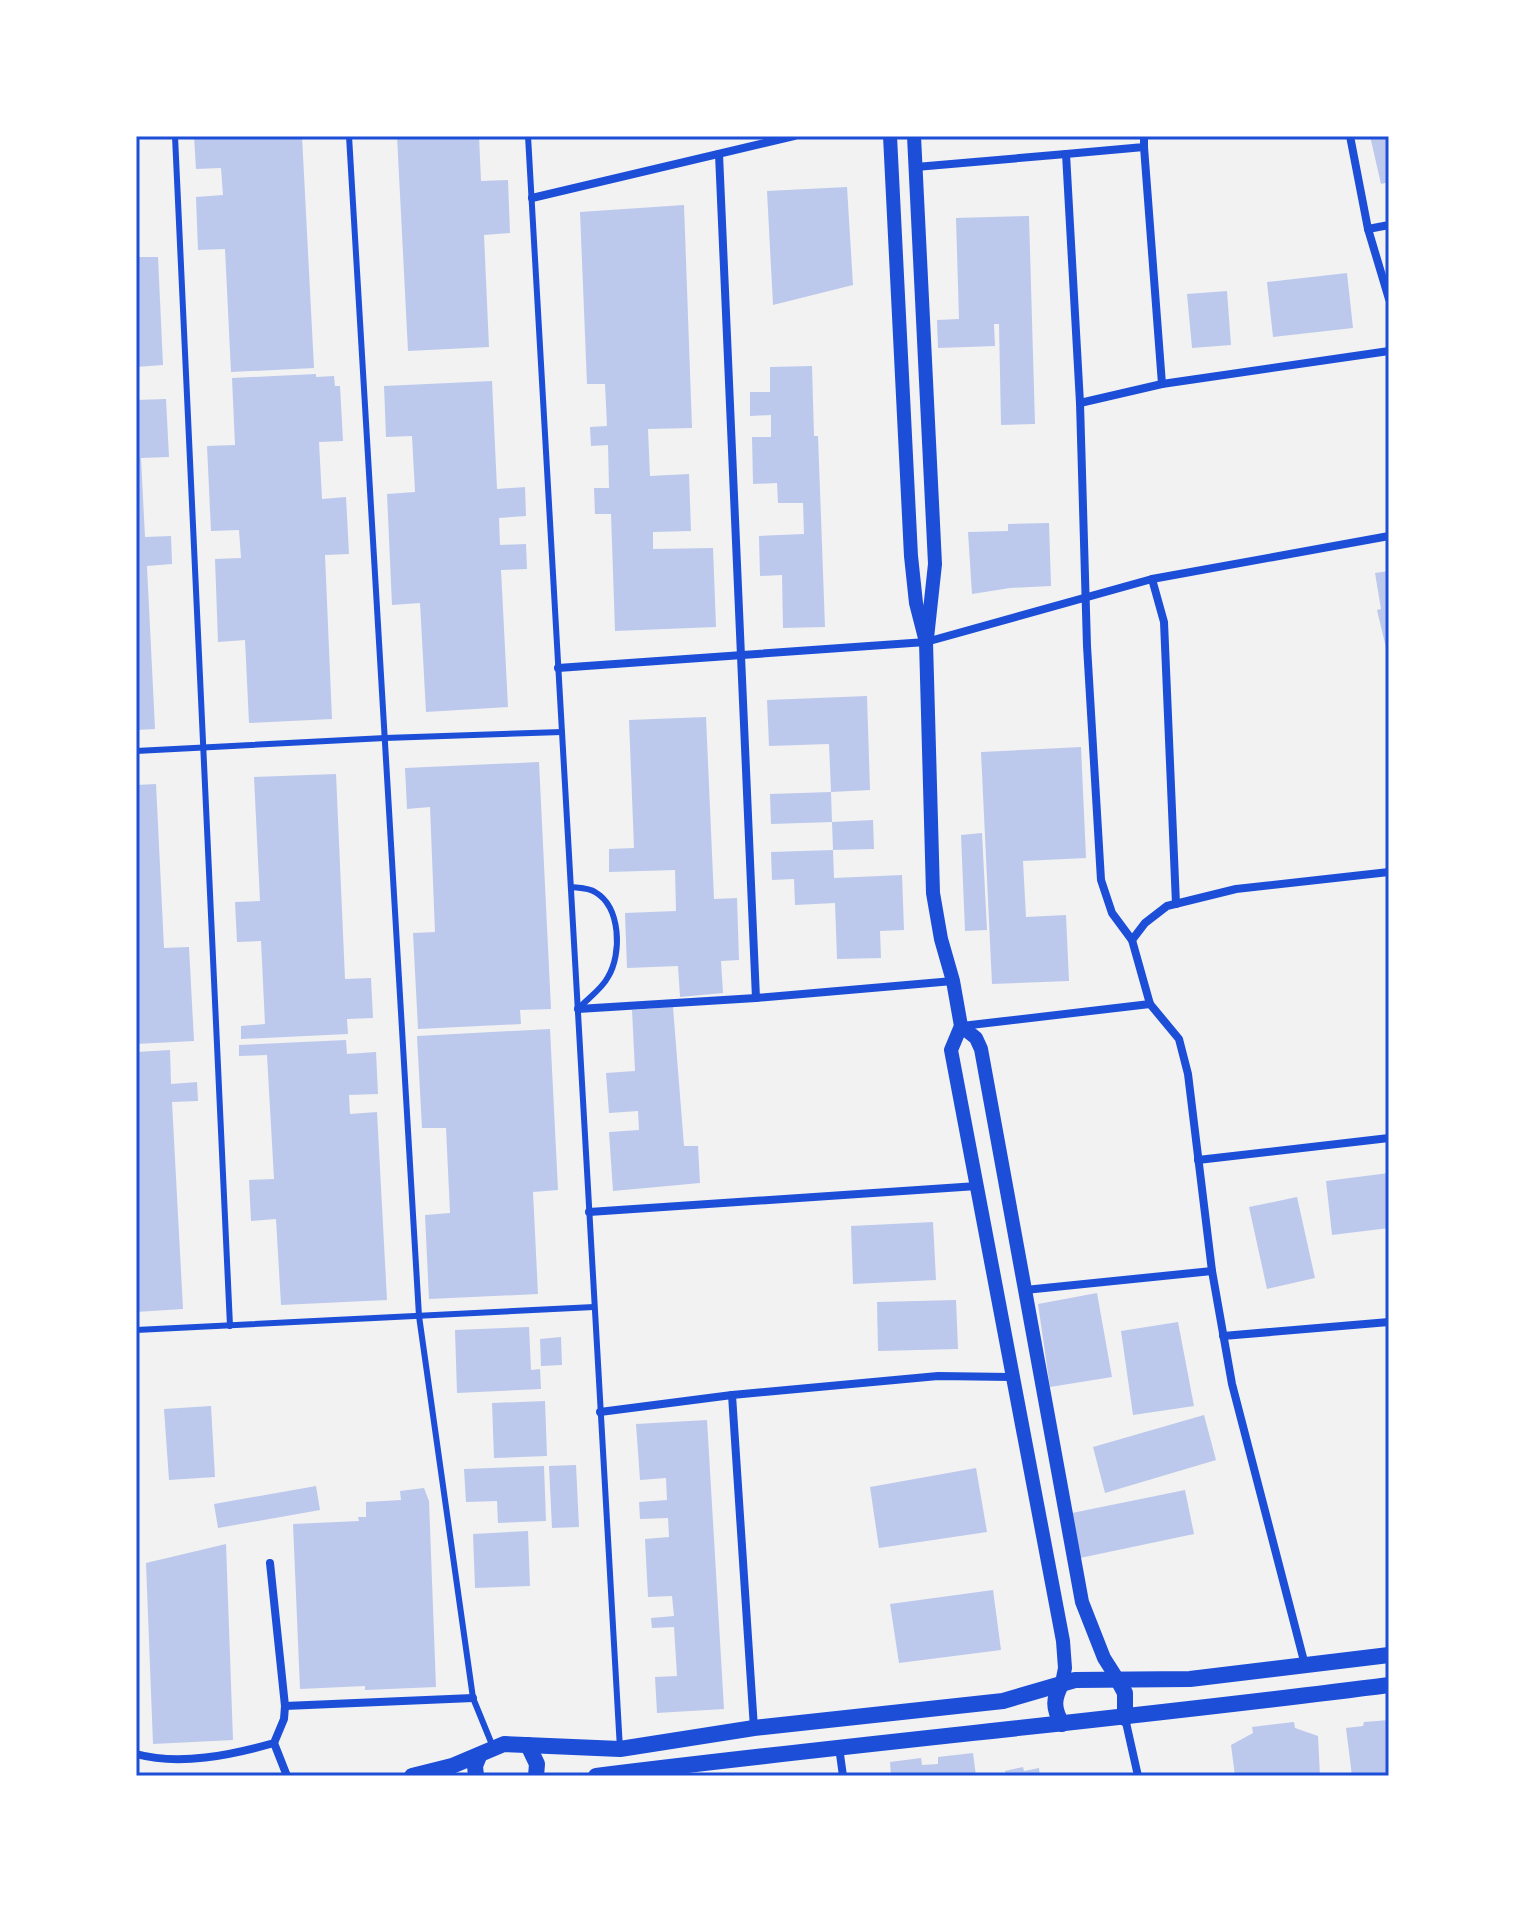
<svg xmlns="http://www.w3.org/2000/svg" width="1525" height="1912" font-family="Signika,sans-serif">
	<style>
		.building { fill: #bdc9ec }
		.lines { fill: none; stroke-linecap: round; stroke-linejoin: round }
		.service { stroke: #1d4ed8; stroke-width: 6 }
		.minor { stroke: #1d4ed8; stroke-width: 8 }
		.tertiary { stroke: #1d4ed8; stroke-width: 14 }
		.secondary { stroke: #1d4ed8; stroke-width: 16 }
		.neatline { fill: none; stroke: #1d4ed8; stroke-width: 3 }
	</style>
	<rect width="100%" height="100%" fill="#f2f2f2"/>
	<g class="building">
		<path d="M194 136H302L314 368 231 372 225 249 198 250 196 197 223 195 221 168 196 169Z"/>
		<path d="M397 136H479L481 181 508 180 510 233 484 235 489 347 408 351Z"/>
		<path d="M1370 136H1389V182L1381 184Z"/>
		<path d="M847 187 853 285 773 305 767 191Z"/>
		<path d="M684 205 692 428 648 429 650 476 689 474 691 531 653 532V549L713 548 716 627 615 631 611 514H595L594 488H609L608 445 591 446 590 427 607 426 605 384H587L580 212Z"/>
		<path d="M1029 216 1035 424 1001 425 999 324H994L995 346 938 348 937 320 959 319 956 218Z"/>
		<path d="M136 257H158L163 365 136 367Z"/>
		<path d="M1347 273 1353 328 1273 337 1267 282Z"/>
		<path d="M1227 291 1231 345 1192 348 1187 294Z"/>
		<path d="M812 366 814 436H818L825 627 783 628 782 575 760 576 759 536 804 534 803 503H778L777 483 753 484 752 437H771V415L750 416V392H770V367Z"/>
		<path d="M316 374V377L334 376 335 386H340L343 441 319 442 322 499 346 497 349 554 325 555 332 719 249 723 245 640 218 642 215 559 241 558 239 530 211 531 207 446 235 445 232 378Z"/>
		<path d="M492 381 497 489 525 487 526 516 499 518 500 545 526 544 527 569 501 570 508 707 426 712 420 603 392 605 387 494 415 492 412 436 386 437 384 386Z"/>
		<path d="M166 399 169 457 141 458 145 537 171 536 172 564 147 566 155 729 136 730V400Z"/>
		<path d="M1049 523 1051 586 1010 588 972 594 968 532 1008 531V524Z"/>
		<path d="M1389 571V652H1387L1377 610 1381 609 1375 573Z"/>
		<path d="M867 696 870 790 831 792 832 822 873 820 874 849 833 850 832 822 771 824 770 794 831 792 829 744 769 746 767 700Z"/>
		<path d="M706 717 714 899 737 898 739 960 721 961 723 993 680 997 678 966 627 968 625 913 676 911 675 870 609 872V849L634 848 629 720Z"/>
		<path d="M1081 747 1086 858 1023 861 1026 917 1066 915 1069 981 992 984 981 752Z"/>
		<path d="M539 762 551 1009 520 1010 521 1024 418 1029 413 933 435 932 430 807 407 809 405 768Z"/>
		<path d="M336 774 345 979 371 978 373 1018 347 1019 348 1034 241 1039V1026L265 1024 261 941 237 942 235 902 260 901 254 777Z"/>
		<path d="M156 784 164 948 189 947 194 1041 136 1044V785Z"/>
		<path d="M982 833 987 930 965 931 961 835Z"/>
		<path d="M833 850 834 878 902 875 904 930 880 931 881 958 837 959 835 903 795 905 794 879 772 880 771 852Z"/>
		<path d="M673 1007 684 1146H698L700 1183 613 1191 609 1132 639 1130 638 1111 609 1113 606 1073 635 1071 632 1010Z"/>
		<path d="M550 1029 558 1190 533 1192 538 1294 429 1299 425 1215 450 1213 446 1128H422L417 1036Z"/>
		<path d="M346 1040 347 1054 376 1052 378 1094 349 1095 350 1114 377 1112 387 1300 281 1305 276 1219 251 1221 249 1180 274 1179 267 1055 239 1056V1045Z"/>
		<path d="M170 1050 171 1084 197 1082 198 1101 172 1102 183 1309 136 1312V1052Z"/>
		<path d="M1389 1173V1228L1332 1235 1326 1181Z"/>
		<path d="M1297 1197 1315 1278 1267 1289 1249 1207Z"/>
		<path d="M933 1222 936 1280 853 1284 851 1226Z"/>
		<path d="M1097 1293 1112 1377 1050 1387 1038 1304Z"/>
		<path d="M956 1300 958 1349 878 1351 877 1302Z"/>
		<path d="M1178 1322 1194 1406 1133 1415 1121 1331Z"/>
		<path d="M529 1327 531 1370 540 1369 541 1389 457 1393 455 1330Z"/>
		<path d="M561 1337 562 1365 541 1366 540 1339Z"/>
		<path d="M545 1401 547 1456 494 1458 492 1403Z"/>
		<path d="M211 1406 215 1477 169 1480 164 1409Z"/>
		<path d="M1204 1415 1216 1460 1105 1493 1093 1447Z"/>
		<path d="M707 1420 724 1709 657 1713 655 1677 677 1676 674 1627 652 1628 651 1618 674 1616 672 1596 648 1597 645 1539 669 1537 668 1518 640 1519 639 1502 667 1500 666 1478 640 1480 636 1424Z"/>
		<path d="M576 1465 579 1527 552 1528 549 1466Z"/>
		<path d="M544 1466 546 1521 498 1523 497 1501 466 1502 464 1469Z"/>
		<path d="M976 1468 987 1532 879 1548 870 1487Z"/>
		<path d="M316 1486 320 1510 218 1528 214 1504Z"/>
		<path d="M424 1488 429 1501 436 1687 365 1690V1686L300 1689 293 1524 359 1521 358 1517H366V1502L401 1500 400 1491Z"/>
		<path d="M1185 1490 1194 1534 1080 1558 1072 1513Z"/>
		<path d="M528 1531 530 1586 475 1588 473 1534Z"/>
		<path d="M226 1544 233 1740 153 1744 146 1563Z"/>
		<path d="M993 1590 1001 1650 899 1663 890 1604Z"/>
		<path d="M1389 1720V1776H1352L1346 1728 1363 1726 1364 1722Z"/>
		<path d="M1294 1722 1295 1728 1318 1736 1320 1776H1235L1231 1745 1253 1733 1252 1727Z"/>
		<path d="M973 1753 976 1776H891L890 1762 921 1758 922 1765 938 1764V1757Z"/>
		<path d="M1023 1767 1024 1771 1039 1768 1040 1776H1006L1005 1771Z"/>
	</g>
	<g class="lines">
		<g class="service">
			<path d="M175 136 230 1326"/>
			<path d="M349 136 419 1316 473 1698 493 1747"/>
			<path d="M528 136 620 1749"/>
			<path d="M136 751 385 738 562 732"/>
			<path d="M571 887C578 888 589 888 595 892 621 907 622 954 608 977 602 989 587 999 578 1009"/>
			<path d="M136 1330 594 1307"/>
		</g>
		<g class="minor">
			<path d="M1144 136V147L1066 154 1080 403 1087 646 1101 880 1112 913 1132 940 1150 1004 1179 1039 1188 1074 1212 1271 1232 1384 1305 1665"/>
			<path d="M1350 136 1368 229 1389 299"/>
			<path d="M1144 147 1162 384"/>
			<path d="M719 154 756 998"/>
			<path d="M916 167 1066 154"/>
			<path d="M532 198 794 136"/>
			<path d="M1368 229 1389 225"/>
			<path d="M1080 403 1162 384 1389 351"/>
			<path d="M1152 579 1164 622 1176 904"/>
			<path d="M558 668 926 642 1152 579 1389 536"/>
			<path d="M1132 940 1145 923 1167 906 1236 889 1389 872"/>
			<path d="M578 1009 756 998 953 981"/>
			<path d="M962 1026 1150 1004"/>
			<path d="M1198 1160 1389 1138"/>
			<path d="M589 1212 977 1186"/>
			<path d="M1025 1290 1212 1271"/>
			<path d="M1223 1336 1389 1322"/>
			<path d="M600 1412 732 1395"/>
			<path d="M285 1706 473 1698"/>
			<path d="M1125 1718 1138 1776"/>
			<path d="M754 1728 732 1395 938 1376 1011 1377"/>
			<path d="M274 1743 287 1776"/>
			<path d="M839 1747 843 1776"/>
			<path d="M136 1754C180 1766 231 1755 274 1743L284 1719 285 1706 270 1563"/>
		</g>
		<g class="tertiary">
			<path d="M890 136 911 556 916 603 926 642 933 893 941 939 953 981 961 1026 951 1050 1063 1641 1065 1668 1062 1683"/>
			<path d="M914 136 935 564 927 638"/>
			<path d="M961 1026 976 1038 981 1049 1082 1602 1104 1658 1118 1680"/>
		</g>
		<g class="secondary">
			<path d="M1118 1680 1125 1693V1718"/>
			<path d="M1062 1724C1053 1708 1053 1699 1062 1683"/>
			<path d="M528 1745 537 1764 536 1776"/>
			<path d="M412 1776 452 1766 504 1744 620 1749 754 1728 1003 1701 1075 1680 1190 1679 1389 1655"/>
			<path d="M476 1776 475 1766 479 1756"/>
			<path d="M596 1776C860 1743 1125 1719 1389 1685"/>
		</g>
	</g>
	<rect width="1525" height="1912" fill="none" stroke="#ffffff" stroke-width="276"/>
	<rect x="138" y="138" width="1249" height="1636" class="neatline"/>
</svg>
